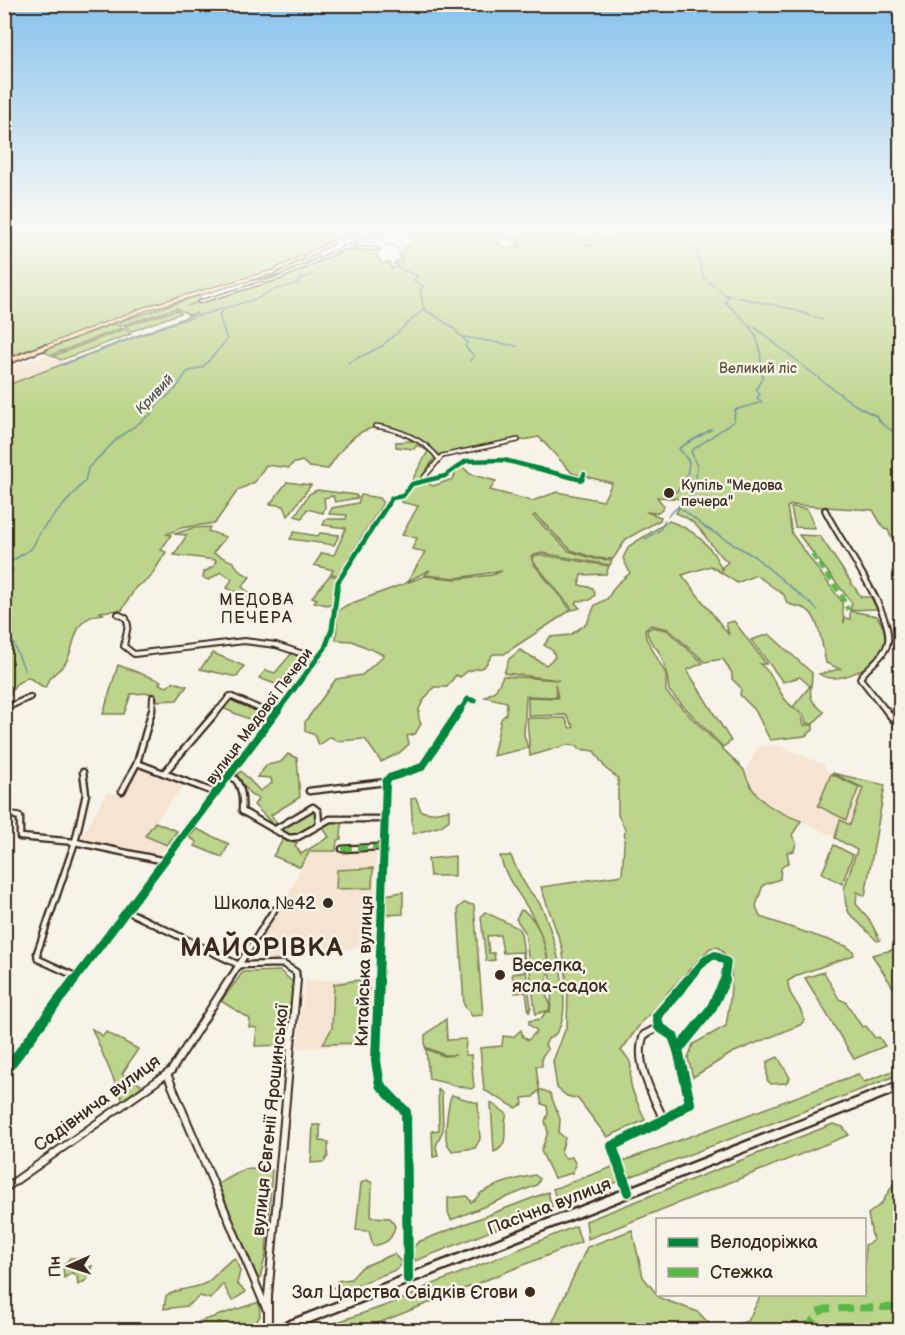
<svg xmlns="http://www.w3.org/2000/svg" width="905" height="1335" font-family="'Balsamiq Sans',sans-serif">
	<style>
		.built { fill: #f6e4d3 }
		.green { fill: #bcd48b; stroke: #7c7f54; stroke-width: 1.5 }
		.lines { fill: none; stroke-linecap: round; stroke-linejoin: round }
		.stream { stroke: #7292a1; stroke-width: 1.5 }
		.street-far4-casing { stroke: #3b2a1e; stroke-width: 4.5 }
		.street-far3-casing { stroke: #3b2a1e; stroke-width: 6 }
		.street-far2-casing { stroke: #3b2a1e; stroke-width: 8 }
		.street-far1-casing { stroke: #3b2a1e; stroke-width: 9 }
		.street-casing { stroke: #3b2a1e; stroke-width: 10 }
		.secondary-casing { stroke: #3b2a1e; stroke-width: 13 }
		.primary-far1-casing { stroke: #3b2a1e; stroke-width: 5 }
		.primary-casing { stroke: #3b2a1e; stroke-width: 8 }
		.street-far4 { stroke: #f7f3e8; stroke-width: 2 }
		.street-far3 { stroke: #f7f3e8; stroke-width: 3 }
		.street-far2 { stroke: #f7f3e8; stroke-width: 4 }
		.street-far1 { stroke: #f7f3e8; stroke-width: 4.5 }
		.street { stroke: #f7f3e8; stroke-width: 6 }
		.secondary { stroke: #f7f3e8; stroke-width: 8 }
		.primary-far1 { stroke: #fddcac; stroke-width: 3 }
		.primary { stroke: #fddcac; stroke-width: 4.5 }
		.quiet-far3 { stroke: #58b947; stroke-width: 2; stroke-dasharray: 4.5 2; stroke-linecap: butt }
		.quiet-far2 { stroke: #58b947; stroke-width: 4.5; stroke-dasharray: 8 4.5; stroke-linecap: butt }
		.quiet-far1 { stroke: #58b947; stroke-width: 5; stroke-dasharray: 10 5; stroke-linecap: butt }
		.quiet { stroke: #58b947; stroke-width: 7; stroke-dasharray: 14 7; stroke-linecap: butt }
		.cycleway-far3-casing { stroke: #f7f3e8; stroke-width: 8 }
		.cycleway-far2-casing { stroke: #f7f3e8; stroke-width: 9 }
		.cycleway-far1-casing { stroke: #f7f3e8; stroke-width: 11 }
		.cycleway-casing { stroke: #f7f3e8; stroke-width: 14 }
		.cycleway-far3 { stroke: #00873e; stroke-width: 4.5 }
		.cycleway-far2 { stroke: #00873e; stroke-width: 5 }
		.cycleway-far1 { stroke: #00873e; stroke-width: 8 }
		.cycleway { stroke: #00873e; stroke-width: 10 }
		.poi-dot { fill: #3b2a1e; stroke: #f7f3e8; stroke-width: 2 }
		.labels { text-anchor: middle; stroke-width: 5; stroke-linejoin: round; paint-order: stroke }
		.far-park-label { font-size: 14px; fill: #5b5439; stroke: #f7f3e8 }
		.far-water-label { font-size: 14px; font-style: italic; fill: #525554; stroke: #f7f3e8 }
		.far-poi-label { font-size: 14px; fill: #3b2a1e; stroke: #f7f3e8; text-anchor: start }
		.street-label { font-size: 15px; fill: #3b2a1e; stroke: #f7f3e8 }
		.neighbourhood-label { font-size: 16px; letter-spacing: 1.5px; fill: #3b2a1e; stroke: #f7f3e8 }
		.near-poi-label { font-size: 18px; fill: #3b2a1e; stroke: #f7f3e8; text-anchor: end }
		.near-street-label { font-size: 18px; fill: #3b2a1e; stroke: #f7f3e8 }
		.near-district-label { font-size: 26px; font-weight: bold; letter-spacing: 1.5px; fill: #3b2a1e; stroke: #f7f3e8 }
	</style>
	<rect width="100%" height="100%" fill="#f7f3e8"/>
	<filter id="ink" filterUnits="userSpaceOnUse"><feTurbulence type="fractalNoise" baseFrequency=".0167" numOctaves="2"/><feDisplacementMap in="SourceGraphic" scale="12" xChannelSelector="R" yChannelSelector="G"/><feConvolveMatrix kernelMatrix="1 2 1 2 8 2 1 2 1" color-interpolation-filters="sRGB"/></filter>
	<g filter="url(#ink)">
		<g class="built">
			<path d="M49 354 66 363 5 386V369Z"/>
			<path d="M777 745 823 764 827 770 863 788 850 825 840 821 835 837 765 804 750 784 746 770 758 746Z"/>
			<path d="M137 765 184 785 144 836 167 847 159 857 80 839 106 793H122Z"/>
			<path d="M310 851H376L373 946 353 947V949L307 951 306 957 245 959 286 897Z"/>
			<path d="M371 978 369 1045 297 1048 305 981Z"/>
		</g>
		<g class="green">
			<path d="M4 228H359L272 271 159 303 5 361Z"/>
			<path d="M428 228H481L488 232 485 228H499L510 238 495 241 504 247 521 246V244L502 228H518L527 233 539 228H587L611 242 601 234 610 232 604 228H900V551H897L888 530 884 529 873 510 792 505 787 507 792 534 842 602 844 623 845 618 850 619V611L877 616C882 625 886 630 885 642 882 663 839 688 819 674L840 669 826 663C823 650 819 615 806 609 800 606 794 607 787 603L784 595 756 575 737 583 711 566 682 575 729 635 726 623 734 621 764 661 766 664H760C778 677 777 700 801 713L804 725H813V730L805 736 770 740 755 710 740 695 741 688 732 679V673L723 659 705 662 668 629 651 625 645 630 646 638 666 674V692L744 770C753 801 773 810 801 821L792 835 796 843 794 851 787 852 789 862 781 868 780 879 763 885 756 906 760 917 846 946 853 951 854 955 798 975 788 981C787 997 803 1006 804 1021L800 1025 732 1053 693 1077 688 1058 693 1044 726 1026C729 1003 740 961 717 947L710 948 668 992 659 1008 643 1020 621 1051C637 1065 628 1068 631 1085 633 1096 641 1109 645 1120L607 1137 578 1099 567 1096 557 1088 553 1061 567 1025 568 990 562 947 541 887 622 875 625 829 618 815V778L606 769 594 751 579 749 578 746 567 745 530 756 527 718H565L570 728 574 727 566 715 528 716V697L558 698 555 684 557 697 526 696 524 735 528 748 493 756 501 719 506 714 507 702 485 697 496 690 503 676 559 680 504 673 509 659 520 650 546 665 555 657 553 651 544 645 550 637 570 635 587 623 595 605 607 599 616 585 630 573 623 558 629 546 669 521C694 529 714 547 722 571V567L728 562C705 544 704 523 676 513L684 499 657 497 664 506C660 516 654 512 646 512L661 517 660 520 626 539 613 559 595 558 571 550 535 515 533 516 569 551 595 559 612 560 610 565 542 553 531 556 533 563 571 610 504 654H493L484 667 468 671 460 677 456 675 447 687H434C425 699 413 709 421 724L415 734 407 736 409 744 399 753 381 762 365 739 337 741 331 737 319 745 315 735 305 731V722L336 679 362 675 384 655 352 641 336 640 338 611 347 605 425 576 456 579 492 575 502 571 456 578 425 575 430 570 408 581 425 552 412 549 417 538 402 535 418 506 401 502 409 487 425 482 433 486 453 479 460 464 470 474 496 481 490 490 532 501 557 492 603 501 612 483 572 473 539 437C506 442 471 455 436 456L419 481 411 482 428 451 417 445 414 449 396 447V442L412 441C372 412 350 434 328 469L309 467 302 461 292 464 289 468 266 465 255 482 238 490 215 523 181 528 167 534 171 535 161 550 166 552 150 578 136 587 122 610 99 612 104 614C71 617 78 640 66 662 60 672 51 672 45 688L28 677 16 684 5 702V386L197 313 189 315 177 308 123 325 118 322 198 296 203 300 187 306 283 276 250 281 276 275 274 273 312 255 322 257 289 273 302 270 343 249 361 252 357 248 368 247 378 250 375 253 382 263H390L392 269 397 267 394 263 403 258 401 253 408 250 403 249 417 238 408 235 416 231 428 235Z"/>
			<path d="M177 310 181 313 132 331 125 326Z"/>
			<path d="M115 323 122 328 51 355 43 351Z"/>
			<path d="M124 329 131 334 61 360 53 356Z"/>
			<path d="M287 482 311 485 288 516 284 506 270 504Z"/>
			<path d="M317 490 356 495 358 498 335 502 333 496 324 498 325 507 323 513 307 509 302 518 295 516 309 494Z"/>
			<path d="M361 495 379 498 383 503 338 575 331 574 333 570 314 565 322 553 334 555 346 528 323 525 326 519H346L347 515 329 514 332 508 358 503Z"/>
			<path d="M793 507 807 509 815 528 795 527 791 508Z"/>
			<path d="M372 523H375L337 582 332 603 327 605 314 602 317 599 312 597 330 575 338 577Z"/>
			<path d="M210 527 208 531 226 537 213 553 233 562 240 571 250 577 242 587 252 595 253 600 227 588 232 579 221 572 209 580 203 578 204 572 214 566 216 560 174 555 187 535 174 534 193 528Z"/>
			<path d="M294 532 318 536 320 533 339 535 334 545 290 539Z"/>
			<path d="M799 535 820 536 861 597H871L877 609 850 610 852 603Z"/>
			<path d="M535 555H543L609 566 606 574 581 575 579 585 593 588 595 595 590 600 577 601 575 603 580 608 573 610 532 560Z"/>
			<path d="M652 627 667 630 703 663 687 670 731 741 723 747 669 691C668 677 666 665 659 652 654 644 647 640 647 630Z"/>
			<path d="M769 634 812 673C812 692 804 697 824 712L813 724 806 723 804 715 793 707 810 686 800 677 783 682 751 640Z"/>
			<path d="M213 653 244 666 237 677 200 669Z"/>
			<path d="M292 653 307 661 301 672 291 669 278 685 259 678 266 670 275 673Z"/>
			<path d="M118 665 161 681 159 684 167 687 173 682 187 686 177 700 158 701 156 695 150 693 131 694 124 714H103Z"/>
			<path d="M230 699 269 714 261 724 222 708Z"/>
			<path d="M288 754 297 758 300 797 271 815 277 823 274 825 254 805 259 798 252 796 236 776 241 771 260 791 272 783 271 778 257 777 267 765 281 762Z"/>
			<path d="M832 773 885 785 865 896 857 892 856 904 869 919 880 940 877 941 849 913 846 905 844 889 857 850 835 838 840 820 850 825 863 788Z"/>
			<path d="M831 774 859 787 846 820 818 806Z"/>
			<path d="M416 798 421 811 431 813 449 810V820L441 826 413 834 411 799Z"/>
			<path d="M313 808 317 811 318 823 292 836 276 830Z"/>
			<path d="M332 821H342L341 839 337 840 336 851H310L300 867 273 856 284 838 297 843 295 845 301 854 329 837 322 826Z"/>
			<path d="M155 822 177 831 167 845 145 836Z"/>
			<path d="M197 829 229 844 222 857 195 846 197 842 189 837Z"/>
			<path d="M834 845 853 855 842 884 822 873Z"/>
			<path d="M455 856V876H430L428 859Z"/>
			<path d="M500 856H511C516 868 521 878 528 889 533 896 539 900 542 908 554 933 581 1026 548 1039L545 1045 548 1050 542 1056V1066H536L539 1089 550 1093 560 1119 559 1133 565 1138 561 1152 565 1158 572 1157 576 1165 572 1173 554 1178 541 1151 548 1132 545 1121 548 1114 547 1106 542 1104 539 1090 533 1097 522 1098 523 1104 516 1108 484 1090 480 1048 502 1046 503 1036 513 1037 521 1030 523 1037 528 1040 537 1031 529 1024V1021L541 1019 546 1011 536 1014 535 1010 525 932 516 919 521 910C539 916 549 955 548 972 547 986 541 988 550 1003L549 1011H546L550 1012C555 981 548 945 533 917 521 894 507 883 500 856Z"/>
			<path d="M373 868 372 888 336 889 337 870Z"/>
			<path d="M403 892V914L385 915V895Z"/>
			<path d="M464 903 474 905 483 1015 472 1016 464 1005 458 908Z"/>
			<path d="M485 912 518 928 521 933 531 1007 529 1013 526 992 515 993 512 974 525 972 522 952 503 953 500 935 487 936 489 953H494L495 960 486 961 481 917Z"/>
			<path d="M900 948V998L872 955Z"/>
			<path d="M280 971 293 982 287 1045 255 1046 257 1028 249 1027 250 1019 221 1001 243 972Z"/>
			<path d="M824 972 839 999 846 1002 862 1027 866 1026 875 1038 879 1037 885 1046 854 1059 805 978Z"/>
			<path d="M359 980 369 982 367 1043 323 1044 332 1028 334 984Z"/>
			<path d="M446 1019 447 1040 466 1039 465 1055H471L474 1087 471 1089 429 1079 426 1049 444 1056 456 1055H445L425 1047V1035Z"/>
			<path d="M92 1029 103 1036 106 1032 138 1049 122 1074 143 1086 123 1101Z"/>
			<path d="M778 1057 790 1078 786 1083 771 1084 767 1080V1062Z"/>
			<path d="M900 1068V1074L865 1088 627 1178 621 1162 858 1074 864 1082Z"/>
			<path d="M438 1089 442 1093 443 1130 436 1146 438 1156 433 1157 432 1131 439 1130Z"/>
			<path d="M452 1095 478 1103 480 1139 475 1148 452 1151C451 1148 448 1146 447 1143 444 1135 448 1101 452 1095Z"/>
			<path d="M491 1103 507 1114C501 1128 512 1144 494 1152Z"/>
			<path d="M833 1124 843 1127 849 1135 588 1239 586 1221Z"/>
			<path d="M313 1125H320V1141L328 1142V1156L324 1162 311 1163Z"/>
			<path d="M615 1166 620 1181 558 1205 553 1189Z"/>
			<path d="M245 1169 272 1170 266 1254 259 1282 218 1184Z"/>
			<path d="M535 1175 540 1179 537 1185 451 1220 448 1212V1198L467 1196 471 1202C476 1200 477 1196 481 1193 498 1183 516 1179 535 1175Z"/>
			<path d="M367 1180 372 1183 371 1217 390 1218 395 1226C392 1240 387 1243 373 1246L369 1231 356 1230 361 1183Z"/>
			<path d="M895 1182 900 1187V1330H549L587 1247 632 1230 643 1277 660 1298 698 1312 715 1330 748 1321 761 1295 864 1294 865 1245 873 1241 868 1214 881 1204Z"/>
			<path d="M548 1192 552 1207 415 1261 413 1248 418 1242Z"/>
			<path d="M576 1226 581 1242 361 1330H333L335 1323C362 1313 387 1306 413 1295L416 1291Z"/>
			<path d="M394 1254 401 1262 398 1269 347 1289 334 1288 337 1281 351 1279 362 1267Z"/>
			<path d="M70 1258H78L83 1270 92 1266 87 1280 78 1285 77 1276 72 1273 64 1278 63 1266Z"/>
			<path d="M235 1258 240 1271 237 1284 246 1292 232 1301 223 1284 210 1299 200 1296 187 1306 164 1309 166 1296C179 1287 192 1290 206 1283 216 1277 220 1266 235 1258Z"/>
			<path d="M259 1302 260 1316 255 1324 223 1329H197L198 1322Z"/>
		</g>
		<g class="lines">
			<g class="stream">
				<path d="M371 244 385 234 387 228"/>
				<path d="M727 295 792 309 822 320"/>
				<path d="M424 309 451 326 468 343"/>
				<path d="M753 326 825 383 855 405 876 416 882 424 900 436"/>
				<path d="M464 337 517 346"/>
				<path d="M466 344 465 347 474 355 470 361"/>
				<path d="M348 363 382 346 424 309 420 289 424 286 413 280 418 276 396 267 401 263 399 249 377 239"/>
				<path d="M63 365 170 324 259 298 270 291 299 283 298 280 313 274"/>
				<path d="M665 493 676 492 687 476 689 462 679 448 712 429"/>
				<path d="M678 506 705 527 755 557 818 610"/>
				<path d="M668 516 695 491 697 466 691 451 734 421 735 410 762 402 757 398 760 394 756 390 763 376 760 372C765 337 749 324 725 302L728 297 703 277 699 259 695 257 699 254 688 241 683 228"/>
				<path d="M645 539 660 530 665 520"/>
				<path d="M4 584 13 570 9 563 32 548 42 529 85 481 88 468 118 438 150 415 159 403 175 390 187 372 203 367 227 340 219 315 226 307"/>
				<path d="M4 621 25 671"/>
			</g>
			<defs>
				<g id="street-far4">
					<path d="M500 228 520 244"/>
					<path d="M562 228 591 244"/>
					<path d="M342 248 379 249"/>
					<path d="M199 302 282 277 380 231"/>
				</g>
				<g id="street-far3">
					<path d="M375 426C397 429 424 439 438 458"/>
					<path d="M421 481 442 456 518 440"/>
					<path d="M387 506 392 498 403 496 412 484 445 476 466 461 504 460 582 480 584 474"/>
				</g>
				<g id="street-far2">
					<path d="M825 510C839 540 893 612 888 642 885 657 868 666 860 678L887 712"/>
					<path d="M118 614 126 618 128 625 124 646 134 654 244 641 276 645 318 659"/>
					<path d="M4 709 30 697"/>
					<path d="M152 712 153 697"/>
					<path d="M217 712 230 696 267 712"/>
					<path d="M277 712 325 648 332 629 338 582 388 504"/>
					<path d="M459 712 468 699 475 701"/>
				</g>
				<g id="street-far1">
					<path d="M264 710 275 715"/>
					<path d="M886 710 900 728"/>
					<path d="M137 763 216 793"/>
					<path d="M83 772 86 794 75 842 165 861"/>
					<path d="M164 773 218 710"/>
					<path d="M230 775C242 782 243 798 242 811L289 838 298 837 330 819H385"/>
					<path d="M122 791 137 763 152 710"/>
					<path d="M309 791 386 782"/>
					<path d="M4 813 20 817V837L75 842 37 953 38 959 77 977"/>
					<path d="M274 830 313 807 318 811 319 825"/>
					<path d="M342 849 378 847 384 844"/>
					<path d="M127 911 239 965 283 964 296 972 297 982"/>
					<path d="M73 982 278 710"/>
					<path d="M228 982 274 910"/>
					<path d="M379 982 386 782 389 778 422 767 460 710"/>
					<path d="M686 982 705 960 715 955 727 962 724 982"/>
				</g>
				<g id="street">
					<path d="M379 980 376 1061 380 1085 406 1112 408 1279"/>
					<path d="M659 1027 644 1035C633 1060 653 1097 664 1120"/>
					<path d="M678 1050 673 1036 659 1027 657 1016 688 980"/>
					<path d="M678 1050 711 1009 725 980"/>
					<path d="M4 1073 74 980"/>
					<path d="M167 1074 266 1308"/>
					<path d="M4 1189 171 1071 229 980"/>
					<path d="M628 1192 612 1146 664 1120 690 1103 678 1050"/>
					<path d="M268 1330V1296L297 980"/>
				</g>
				<path id="secondary" d="M278 1330 900 1086"/>
				<path id="primary-far1" d="M41 349 147 308 273 272 361 228"/>
				<path id="primary" d="M4 363 45 347"/>
			</defs>
			<use href="#street-far4" class="street-far4-casing"/>
			<use href="#street-far3" class="street-far3-casing"/>
			<use href="#street-far2" class="street-far2-casing"/>
			<use href="#street-far1" class="street-far1-casing"/>
			<use href="#street" class="street-casing"/>
			<use href="#secondary" class="secondary-casing"/>
			<use href="#primary-far1" class="primary-far1-casing"/>
			<use href="#primary" class="primary-casing"/>
			<use href="#street-far4" class="street-far4"/>
			<use href="#street-far3" class="street-far3"/>
			<use href="#street-far2" class="street-far2"/>
			<use href="#street-far1" class="street-far1"/>
			<use href="#street" class="street"/>
			<use href="#secondary" class="secondary"/>
			<use href="#primary-far1" class="primary-far1"/>
			<use href="#primary" class="primary"/>
			<path class="quiet-far3" d="M380 231 384 228"/>
			<path class="quiet-far2" d="M812 554 842 596 848 610"/>
			<path class="quiet-far1" d="M342 849 378 847 385 843"/>
			<path class="quiet" d="M806 1330 818 1313 825 1309 900 1307"/>
			<defs>
				<path id="cycleway-far3" d="M387 506 392 498 403 496 412 484 445 476 466 461 504 460 582 480 584 474"/>
				<g id="cycleway-far2">
					<path d="M277 712 325 648 332 629 338 582 388 504"/>
					<path d="M459 712 468 699 475 701"/>
				</g>
				<g id="cycleway-far1">
					<path d="M73 982 278 710"/>
					<path d="M379 982 386 782 389 778 422 767 460 710"/>
					<path d="M686 982 705 960 715 955 727 962 724 982"/>
				</g>
				<g id="cycleway">
					<path d="M379 980 376 1061 380 1085 406 1112 408 1279"/>
					<path d="M678 1050 673 1036 659 1027 657 1016 688 980"/>
					<path d="M678 1050 711 1009 725 980"/>
					<path d="M4 1073 74 980"/>
					<path d="M628 1192 612 1146 664 1120 690 1103 678 1050"/>
				</g>
			</defs>
			<use href="#cycleway-far3" class="cycleway-far3-casing"/>
			<use href="#cycleway-far2" class="cycleway-far2-casing"/>
			<use href="#cycleway-far1" class="cycleway-far1-casing"/>
			<use href="#cycleway" class="cycleway-casing"/>
			<use href="#cycleway-far3" class="cycleway-far3"/>
			<use href="#cycleway-far2" class="cycleway-far2"/>
			<use href="#cycleway-far1" class="cycleway-far1"/>
			<use href="#cycleway" class="cycleway"/>
		</g>
	</g>
	<linearGradient id="sky" x2="0" y2="1"><stop stop-color="#87c2ee"/><stop offset="0.55" stop-color="#fbfaf5"/><stop offset="1" stop-color="#fbfaf5" stop-opacity="0"/></linearGradient>
	<rect width="905" height="415" fill="url(#sky)"/>
	<g class="poi-dot">
		<circle cx="669" cy="493" r="6"/>
		<circle cx="328" cy="903" r="6"/>
		<circle cx="500" cy="975" r="6"/>
		<circle cx="530" cy="1292" r="6"/>
	</g>
	<g class="labels">
		<g class="far-park-label">
			<text x="758" y="373">Великий ліс</text>
		</g>
		<g class="far-water-label">
			<text transform="translate(154 394) rotate(-46)" y="5">Кривий</text>
		</g>
		<g class="far-poi-label">
			<text x="681" y="490">Купіль "Медова<tspan x="681" dy="16">печера"</tspan></text>
		</g>
		<g class="street-label">
			<text transform="translate(259 716) rotate(-53)" y="5">вулиця Медової Печери</text>
		</g>
		<g class="neighbourhood-label">
			<text x="257" y="605">МЕДОВА<tspan x="257" dy="18">ПЕЧЕРА</tspan></text>
		</g>
		<g class="near-poi-label">
			<text x="316" y="909">Школа №42</text>
			<text x="512" y="971" text-anchor="start">Веселка,<tspan x="512" dy="21">ясла-садок</tspan></text>
			<text x="518" y="1298">Зал Царства Свідків Єгови</text>
		</g>
		<g class="near-street-label">
			<text transform="translate(364 971) rotate(-88)" y="6">Китайська вулиця</text>
			<text transform="translate(97 1103) rotate(-36)" y="6">Садівнича вулиця</text>
			<text transform="translate(270 1120) rotate(-84)" y="6">вулиця Євгенії Ярошинської</text>
			<text transform="translate(549 1206) rotate(-21)" y="6">Пасічна вулиця</text>
		</g>
		<g class="near-district-label">
			<text x="262" y="956">МАЙОРІВКА</text>
		</g>
	</g>
	<rect width="905" height="1335" fill="none" stroke="#f7f3e8" stroke-width="24"/>
	<rect x="12" y="12" width="881" height="1311" fill="none" stroke="#3b2a1e" stroke-width="2" filter="url(#ink)"/>
	<rect x="656" y="1218" width="210" height="78" fill="#f7f3e8" stroke="#aca397" stroke-width="1.5"/>
	<rect x="668" y="1238" width="30" height="9" fill="#00873e" stroke="#aca397" stroke-width="1.5"/>
	<text x="710" y="1248" font-size="18" fill="#3b2a1e">Велодоріжка</text>
	<rect x="668" y="1268" width="30" height="9" fill="#58b947" stroke="#aca397" stroke-width="1.5"/>
	<text x="710" y="1278" font-size="18" fill="#3b2a1e">Стежка</text>
	<g transform="translate(69 1266) rotate(267)" stroke="#f7f3e8" stroke-width="4.5" paint-order="stroke">
	<path d="M0-4.5L10 22L0 15L-10 22Z" fill="#3b2a1e"/>
	<text y="-9" font-size="16" font-weight="bold" text-anchor="middle" fill="#3b2a1e">Пн</text>
	</g>
</svg>
